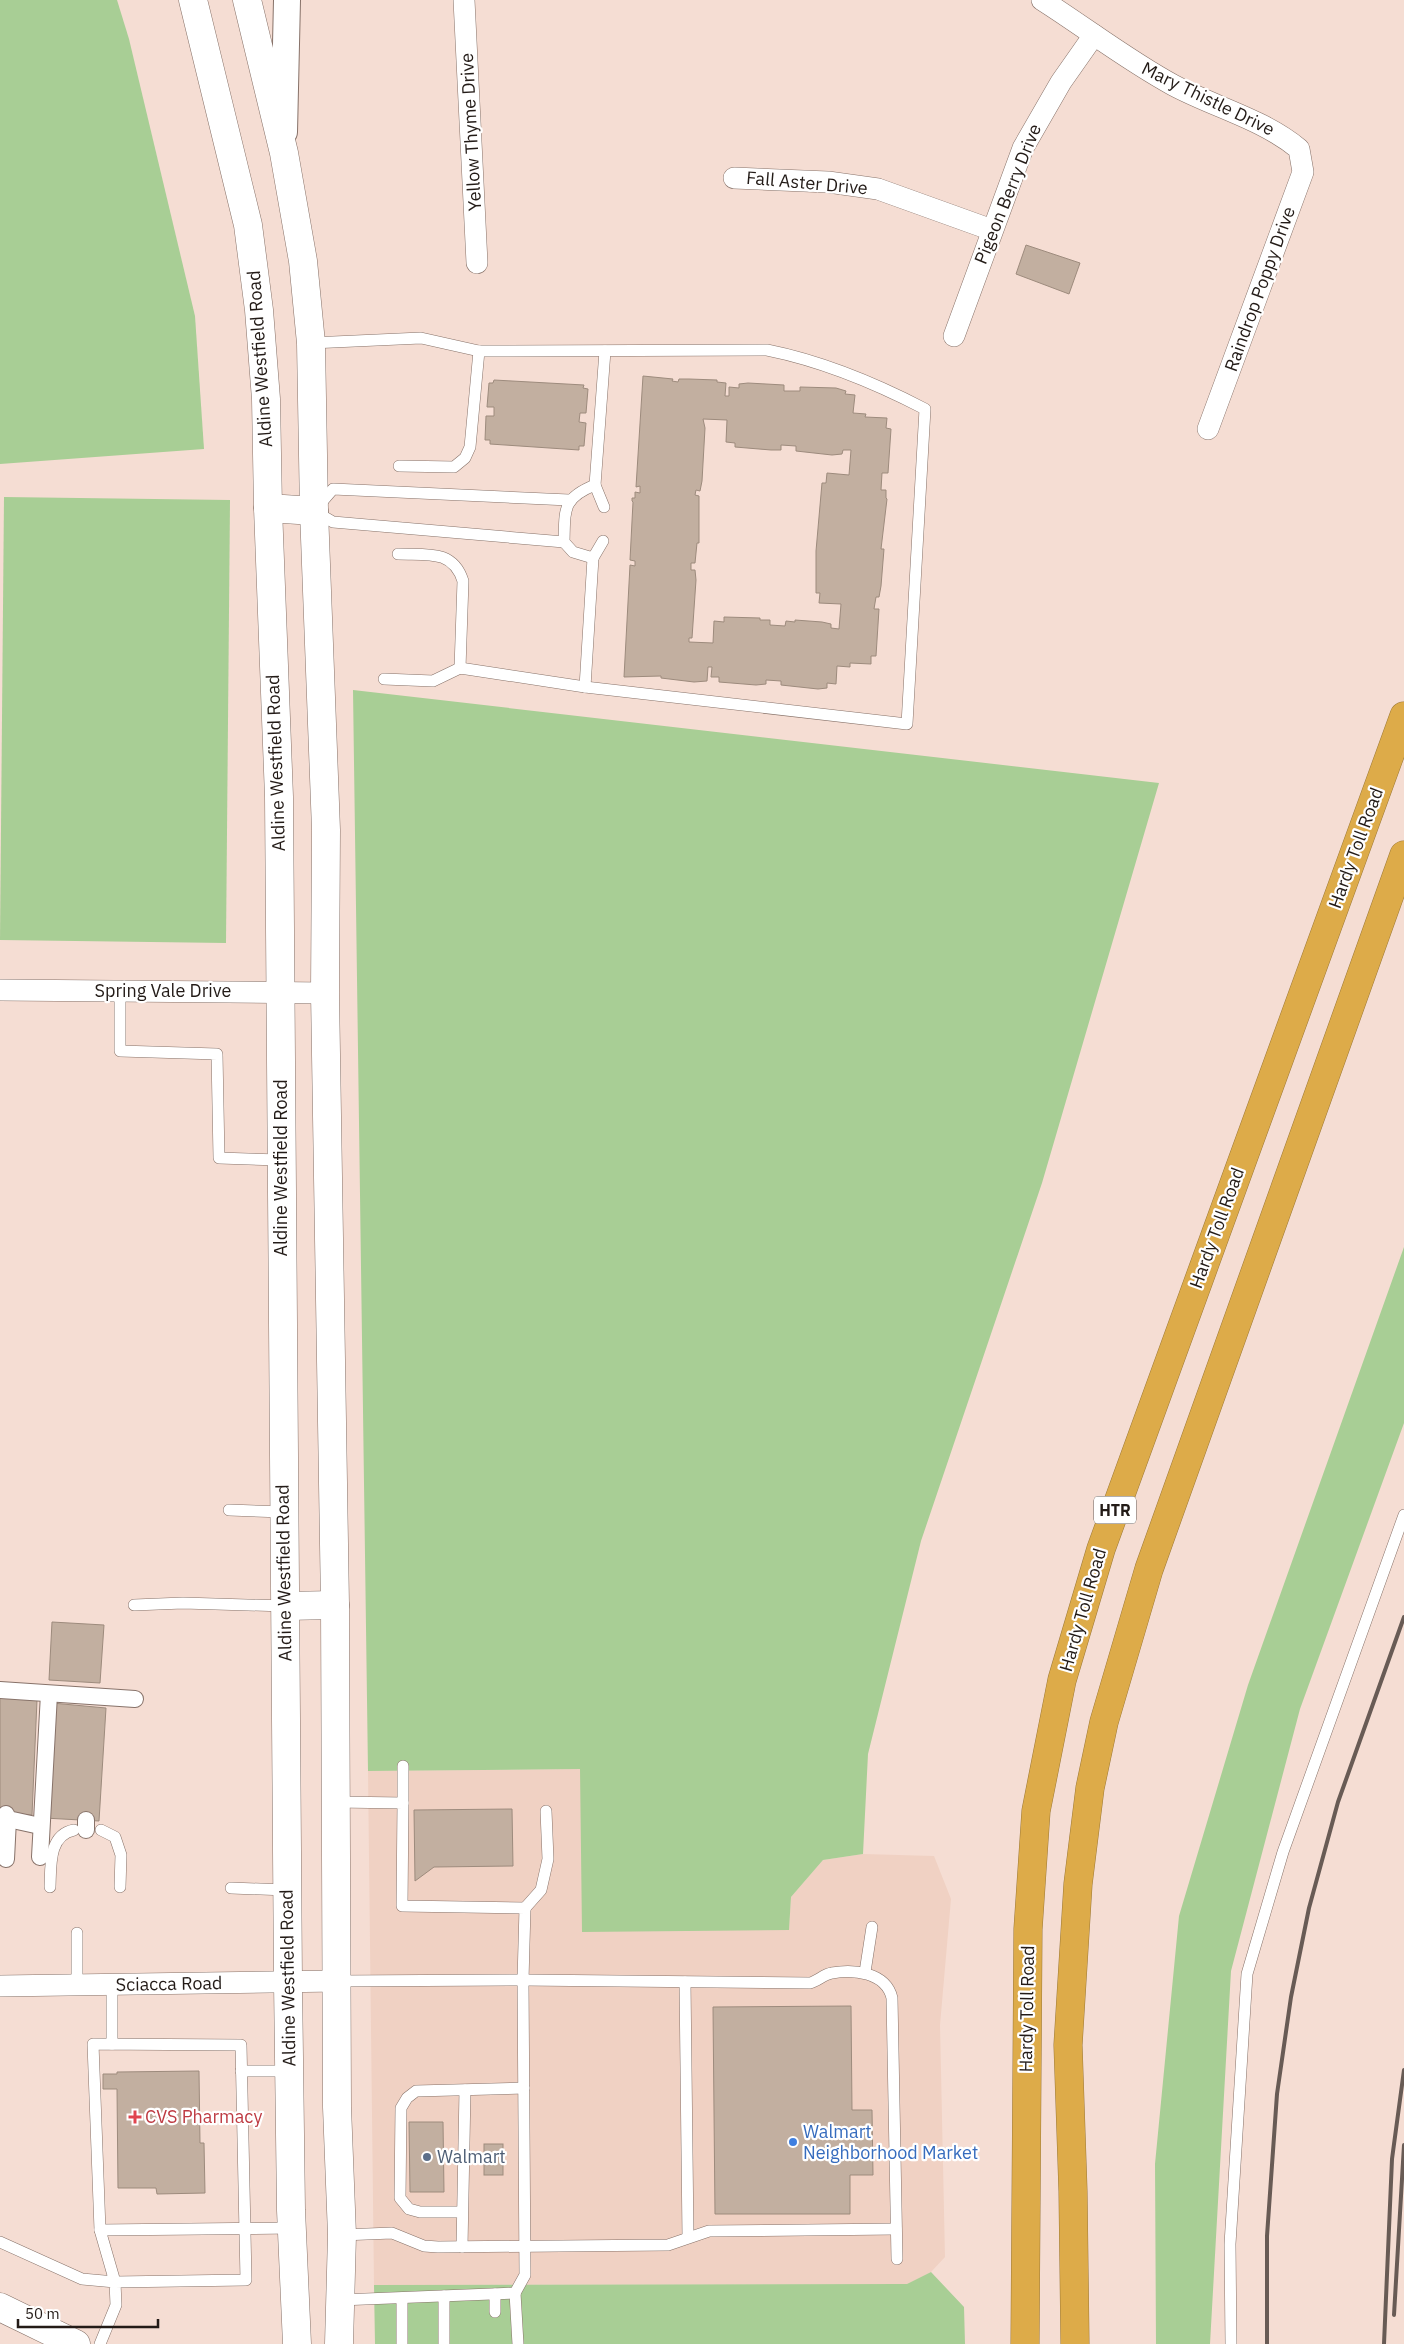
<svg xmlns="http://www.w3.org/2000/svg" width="1404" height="2344" font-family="'IBM Plex Sans',sans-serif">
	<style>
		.built { fill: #f0d1c3 }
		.green { fill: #a8ce95 }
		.building { fill: #c2afa0; stroke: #9d8b7d; fill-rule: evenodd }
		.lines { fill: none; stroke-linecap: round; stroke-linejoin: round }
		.service-casing { stroke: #877269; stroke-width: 12 }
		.pedestrian-casing { stroke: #877269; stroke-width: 18 }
		.minor-casing { stroke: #877269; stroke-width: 22 }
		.tertiary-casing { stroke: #877269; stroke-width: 28 }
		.secondary-casing { stroke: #877269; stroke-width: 29 }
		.motorway-casing { stroke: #9c7938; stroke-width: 29 }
		.service { stroke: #fff; stroke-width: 11 }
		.pedestrian { stroke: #fff; stroke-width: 16 }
		.minor { stroke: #fff; stroke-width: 21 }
		.tertiary { stroke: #fff; stroke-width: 26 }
		.secondary { stroke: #fff; stroke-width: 28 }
		.motorway { stroke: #ddab49; stroke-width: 28 }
		.rail { stroke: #685b55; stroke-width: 4 }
		.health-dot { fill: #e0444e; stroke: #fff; stroke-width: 2 }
		.shop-dot { fill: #3f7fe0; stroke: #fff; stroke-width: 2 }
		.service-dot { fill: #5c6f8a; stroke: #fff; stroke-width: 2 }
		.labels { text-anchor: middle; stroke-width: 4.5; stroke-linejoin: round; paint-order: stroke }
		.shield { fill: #fff; stroke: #655f5d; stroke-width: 1 }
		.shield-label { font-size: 16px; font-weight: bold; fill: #231b17 }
		.street-label { font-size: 18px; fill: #231b17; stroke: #fff }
		.health-label { font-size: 18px; fill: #be3a42; stroke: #fff; text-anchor: start }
		.shop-label { font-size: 18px; fill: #366cbe; stroke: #fff; text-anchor: start }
		.service-label { font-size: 18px; fill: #4e5e75; stroke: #fff; text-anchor: start }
	</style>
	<rect width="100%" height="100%" fill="#f5ddd3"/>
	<path class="built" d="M580 1769 789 1929 791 1897 823 1860 863 1854 934 1856 951 1899 940 2025 945 2257 931 2272 908 2284 374 2285 368 1771Z"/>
	<g class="green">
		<path d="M0 0H117L129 39 195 316 204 449 0 464Z"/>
		<path d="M4 497 230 500 226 943 0 940Z"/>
		<path d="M353 690 1159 783 1042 1183 921 1541 868 1754 863 1854 823 1860 791 1897 789 1930 582 1932 580 1769 368 1771Z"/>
		<path d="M1404 1247V1423L1300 1709 1231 1971 1210 2344H1156L1155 2164 1179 1916 1248 1685Z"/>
		<path d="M931 2272 964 2307 965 2344H375L374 2285 907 2284Z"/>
	</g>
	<g class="building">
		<path d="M1026 245 1080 263 1069 294 1016 274Z"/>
		<path d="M643 376 673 379 672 381 678 382 679 379H689L717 380V382L726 383 725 396H729V387L739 388V384L748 383 784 385V391H800V387L836 388 846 391 845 394 855 395 853 413 866 414 865 417 887 418 886 428 891 429 888 473H882L881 490H886V498L887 499 881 549H884L881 586 879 597H876L874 609H879L876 656H871V664L850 663V667L837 666 836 684 827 683V688L818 689 781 685V681L766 680V684L756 685 719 682V677H711L712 667H708L707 681 694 682 661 678V676L624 677 630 565 635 566V561L630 560 633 502 632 501V498H635V492L640 493V486L636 487ZM703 419 727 420 726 442 735 443V447L771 450H781V445L796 446V451L832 455 842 454 843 450H851L849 475 827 473 826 483H822L816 551V593H820L819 603 841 604 839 629 831 628V624L822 622 795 620V622L786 621 785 626 770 625V620H760V618L724 617V622L714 621 713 643 689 642V638H692L696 580 695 570H691V563H695L697 543H699V496L695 495 696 490 700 491 702 481 705 428Z"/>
		<path d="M494 380 584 385 583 388 588 389 586 413H580L579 422 586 423 584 446H579V450L490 444V440H485L486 416H494V407H487L489 383H493Z"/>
		<path d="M52 1622 104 1625 100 1683 49 1680Z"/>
		<path d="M0 1697 37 1700 32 1815 0 1813Z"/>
		<path d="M52 1703 106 1708 99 1821 44 1818Z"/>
		<path d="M512 1809 513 1866 434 1867 415 1881 414 1810Z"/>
		<path d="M851 2006 852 2110H872L873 2175H850V2214H715L713 2007Z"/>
		<path d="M199 2071 200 2143H204L205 2193 157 2194 156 2188H118L117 2089H103V2074H117V2072Z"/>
		<path d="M409 2122H443L444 2192H410Z"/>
		<rect x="484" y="2144" width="19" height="31"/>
	</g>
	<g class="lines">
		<defs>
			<g id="service">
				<path d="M311 343 421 338 479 351 767 350C822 361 875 383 925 409L907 724 585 687 460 668 433 681 384 679"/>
				<path d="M399 466 454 467 465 458 470 447 479 351"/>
				<path d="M595 485 605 351"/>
				<path d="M603 541 593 558 573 552 564 542C565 510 562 498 595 485L604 507"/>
				<path d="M564 542 333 522 314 511 333 489 569 500"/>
				<path d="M398 554C426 555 453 549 463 581L460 668"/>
				<path d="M585 687 593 558"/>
				<path d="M120 991V1051L217 1054 219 1158 281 1160"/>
				<path d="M229 1510 283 1512"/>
				<path d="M134 1605 183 1603 285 1606"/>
				<path d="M336 1802 403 1803 402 1906 525 1908 523 1980 525 2275 515 2293 340 2300"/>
				<path d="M403 1803V1766"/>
				<path d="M101 1830 115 1837 121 1855 120 1887"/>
				<path d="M50 1887C51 1867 48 1835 74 1830"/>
				<path d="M231 1888 287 1890"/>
				<path d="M525 1908 541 1890 548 1859 546 1811"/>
				<path d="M77 1933V1985"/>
				<path d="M865 1972 872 1927"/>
				<path d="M338 1981 523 1980 810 1983C818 1981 824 1974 832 1973 853 1969 886 1972 892 1998L897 2259"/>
				<path d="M685 1982 688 2237"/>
				<path d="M112 2044V1984"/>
				<path d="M241 2071H289"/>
				<path d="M462 2212H420L409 2209 400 2198 401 2108 407 2098 416 2091 524 2088"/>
				<path d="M100 2230 292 2228"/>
				<path d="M342 2235 392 2233 424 2246 438 2247 668 2245 709 2231 896 2229"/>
				<path d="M0 2242 82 2279 115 2282 246 2280 241 2045 93 2044 100 2230 115 2282 116 2305 100 2344"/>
				<path d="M462 2247 465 2090"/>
				<path d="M515 2293 518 2344"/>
				<path d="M495 2294V2312"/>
				<path d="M444 2296V2344"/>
				<path d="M402 2298V2344"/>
				<path d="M1231 2344 1230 2244 1247 1974 1283 1852 1404 1515"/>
			</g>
			<g id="pedestrian">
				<path d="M0 1690 135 1699"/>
				<path d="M6 1814 8 1819 40 1826"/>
				<path d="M86 1830V1820"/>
				<path d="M40 1857 49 1694"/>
				<path d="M6 1859 8 1819"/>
			</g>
			<g id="minor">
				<path d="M464 0 477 263"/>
				<path d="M1042 0C1086 28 1127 60 1173 85 1214 107 1263 119 1299 149L1303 172 1208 429"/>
				<path d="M734 178 828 182 878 189 992 230"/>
				<path d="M954 336 1023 148 1061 82 1094 35"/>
				<path d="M0 990 325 993"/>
				<path d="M0 1986 338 1981"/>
			</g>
			<path id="tertiary" d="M284 132 287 0"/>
			<g id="secondary">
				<path d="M193 0 248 225 259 310 266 399 268 508 279 797 288 1982 291 2210 297 2344"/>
				<path d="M247 0 284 153 303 261 311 343 314 511 326 830 325 993 335 1605 337 2107 342 2235 339 2344"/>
				<path d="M268 508 314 511"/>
				<path d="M285 1606 335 1605"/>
				<path d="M0 2307 76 2344"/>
			</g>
			<g id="motorway">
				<path d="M1025 2344 1028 1929 1036 1811 1062 1680 1101 1549 1404 716"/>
				<path d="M1075 2344 1073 2191 1068 2045 1078 1884 1090 1788 1104 1722 1149 1569 1404 855"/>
			</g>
		</defs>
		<use href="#service" class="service-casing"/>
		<use href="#pedestrian" class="pedestrian-casing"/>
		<use href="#minor" class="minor-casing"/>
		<use href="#tertiary" class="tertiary-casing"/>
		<use href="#secondary" class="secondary-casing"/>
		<use href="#motorway" class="motorway-casing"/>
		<use href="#service" class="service"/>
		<use href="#pedestrian" class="pedestrian"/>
		<use href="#minor" class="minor"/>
		<use href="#tertiary" class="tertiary"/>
		<use href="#secondary" class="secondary"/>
		<use href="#motorway" class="motorway"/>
		<g class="rail">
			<path d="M1394 2315 1404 2145"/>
			<path d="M1267 2344V2236L1277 2094 1291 1997 1309 1908 1338 1802 1404 1617"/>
			<path d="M1384 2344 1392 2159 1404 2070"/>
		</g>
	</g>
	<path class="health-dot" d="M132.5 2109.5h5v5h5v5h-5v5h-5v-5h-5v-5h5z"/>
	<circle class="shop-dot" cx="793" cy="2142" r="5"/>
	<circle class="service-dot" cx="427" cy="2157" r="5"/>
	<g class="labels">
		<rect class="shield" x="1094" y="1496.5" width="42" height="27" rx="4"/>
		<g class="shield-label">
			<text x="1115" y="1516">HTR</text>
		</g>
		<g class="street-label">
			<text transform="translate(1208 99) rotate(26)" y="6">Mary Thistle Drive</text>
			<text transform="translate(471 132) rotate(-93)" y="6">Yellow Thyme Drive</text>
			<text transform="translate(807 183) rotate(5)" y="6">Fall Aster Drive</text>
			<text transform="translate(1008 194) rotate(-68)" y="6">Pigeon Berry Drive</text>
			<text transform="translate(1260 289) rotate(-70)" y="6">Raindrop Poppy Drive</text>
			<text transform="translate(260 359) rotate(-94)" y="6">Aldine Westfield Road</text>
			<text transform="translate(276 763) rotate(-92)" y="6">Aldine Westfield Road</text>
			<text transform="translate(1356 848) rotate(-70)" y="6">Hardy Toll Road</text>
			<text x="163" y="997">Spring Vale Drive</text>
			<text transform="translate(281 1168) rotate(-90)" y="6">Aldine Westfield Road</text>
			<text transform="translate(1217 1228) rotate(-70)" y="6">Hardy Toll Road</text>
			<text transform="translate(284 1573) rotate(-91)" y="6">Aldine Westfield Road</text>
			<text transform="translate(1083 1610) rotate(-74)" y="6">Hardy Toll Road</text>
			<text transform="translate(288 1978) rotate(-91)" y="6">Aldine Westfield Road</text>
			<text transform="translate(169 1984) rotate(-1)" y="6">Sciacca Road</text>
			<text transform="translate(1027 2009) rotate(-89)" y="6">Hardy Toll Road</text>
		</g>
		<g class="health-label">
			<text x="145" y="2123">CVS Pharmacy</text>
		</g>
		<g class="shop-label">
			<text x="803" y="2138">Walmart<tspan x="803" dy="21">Neighborhood Market</tspan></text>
		</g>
		<g class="service-label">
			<text x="437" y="2163">Walmart</text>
		</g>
	</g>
	<path d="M18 2319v8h140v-8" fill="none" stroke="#231b17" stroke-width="2.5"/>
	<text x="25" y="2319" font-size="15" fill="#231b17" stroke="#ffffff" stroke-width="4" paint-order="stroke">50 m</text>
</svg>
